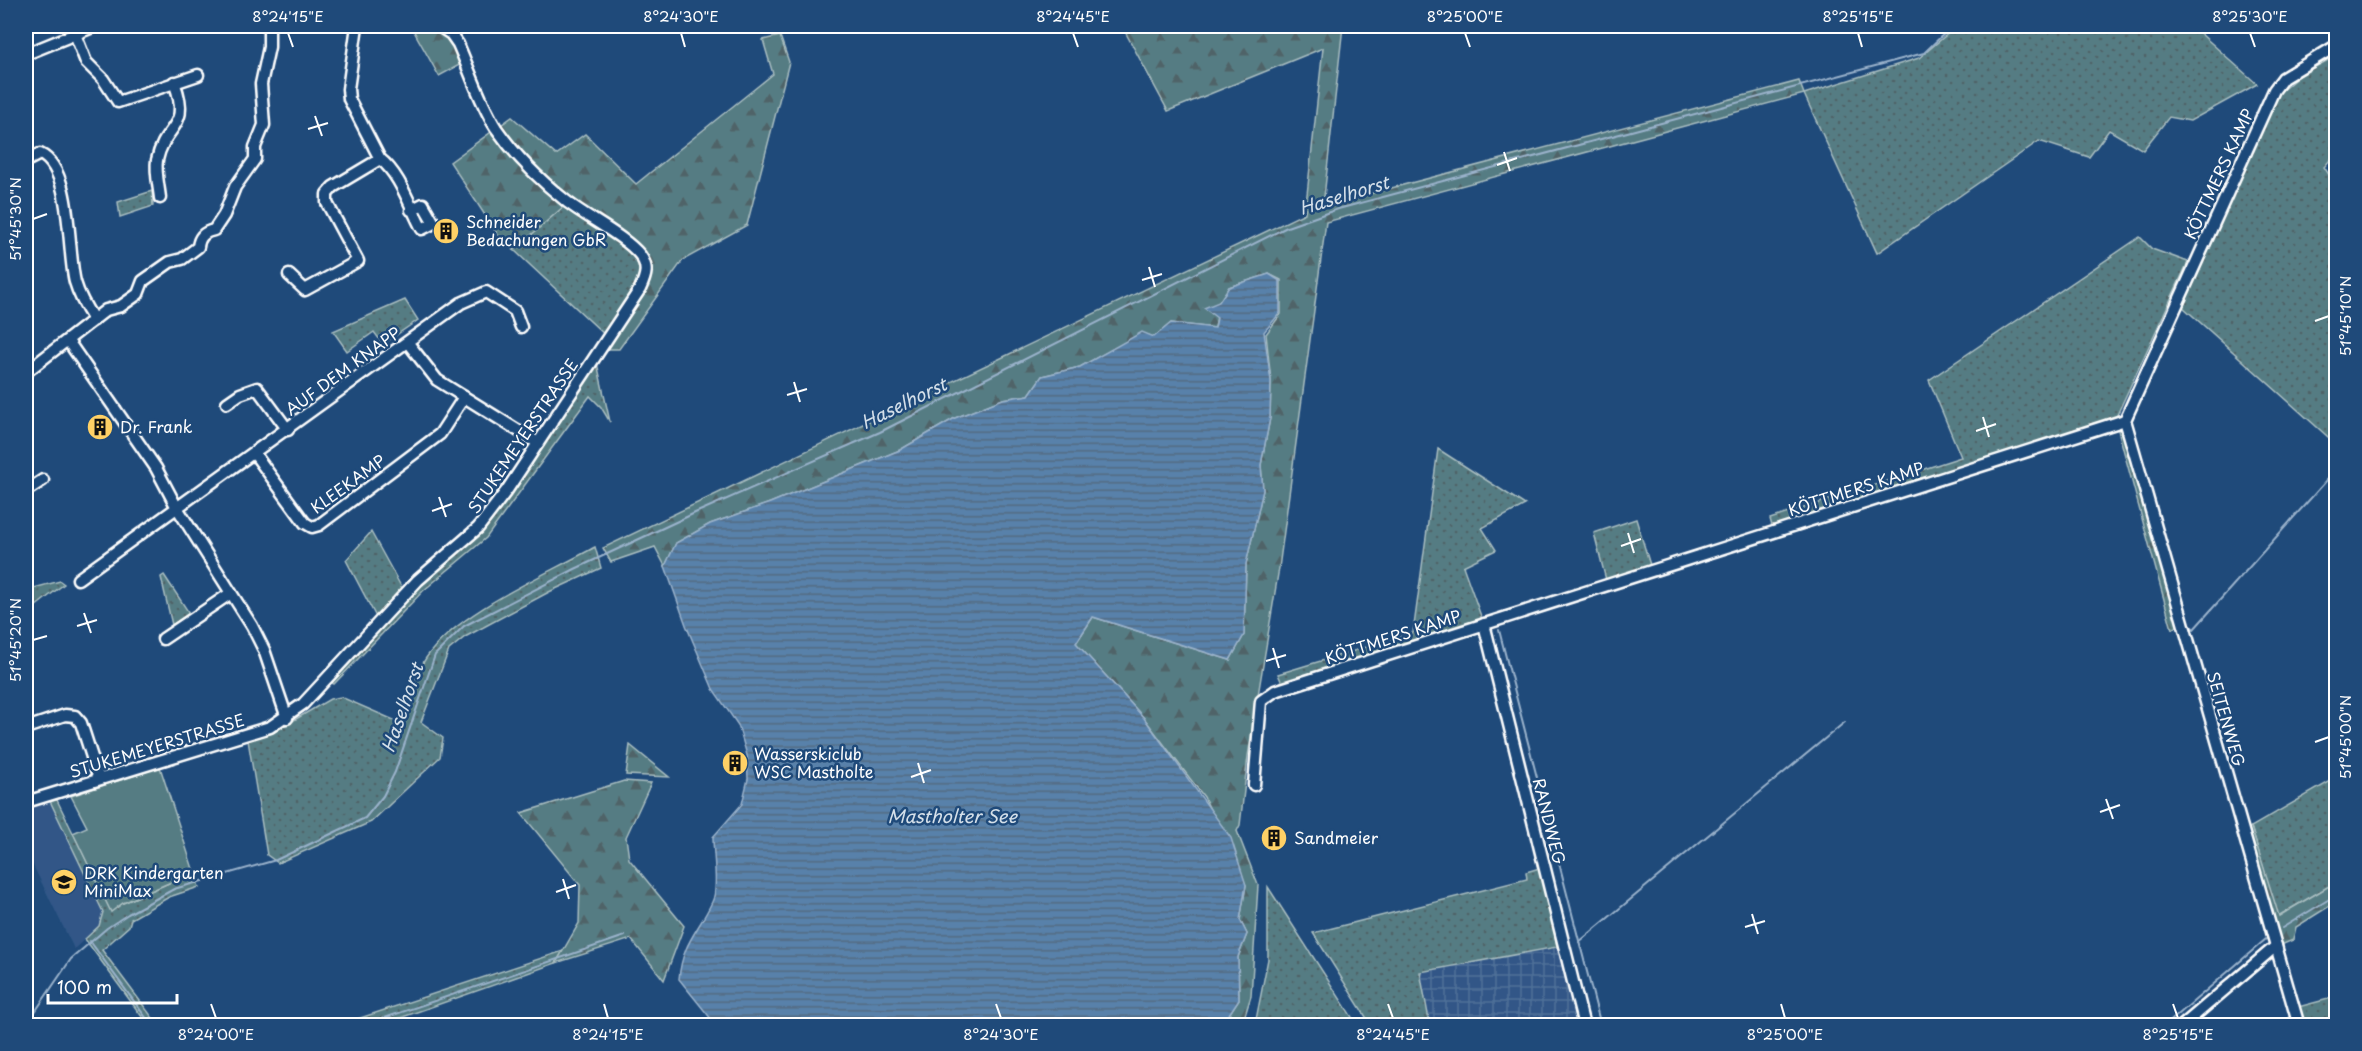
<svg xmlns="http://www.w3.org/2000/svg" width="2362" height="1051" font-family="'Playpen Sans',sans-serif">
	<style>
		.built { fill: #305787 }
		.industrial { fill: url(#industrial-grid) }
		.green { fill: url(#green-dots); stroke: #aabec1; stroke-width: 1.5 }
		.forest { fill: url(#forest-firs); stroke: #aabec1; stroke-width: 1.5 }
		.pitch { fill: #557c83; stroke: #aabec1; stroke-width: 1.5 }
		.water { fill: url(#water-rules); stroke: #9bb3cc; stroke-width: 1.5 }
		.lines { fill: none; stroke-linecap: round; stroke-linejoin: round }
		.stream { stroke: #9bb3cc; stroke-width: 2 }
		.minor-casing { stroke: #fff; stroke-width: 15 }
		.minor { stroke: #1f4a7a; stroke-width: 10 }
		.ticks { fill: none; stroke: #fff; stroke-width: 2 }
		.labels { text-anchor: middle; stroke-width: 5; stroke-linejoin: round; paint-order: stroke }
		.street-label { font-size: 16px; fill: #fff; stroke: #1f4a7a }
		.poi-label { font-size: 16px; fill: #fff; stroke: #1f4a7a; text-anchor: start }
		.water-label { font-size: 18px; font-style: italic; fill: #d5e0ea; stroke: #1f4a7a }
		.neatline { fill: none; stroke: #fff; stroke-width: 2 }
		.ticks-label { font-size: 15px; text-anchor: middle; fill: #fff }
	</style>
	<defs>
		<pattern id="industrial-grid" width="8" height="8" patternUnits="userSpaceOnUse" patternTransform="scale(1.5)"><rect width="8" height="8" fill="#305787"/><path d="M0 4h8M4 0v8" fill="none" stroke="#4f7099"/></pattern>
		<pattern id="green-dots" width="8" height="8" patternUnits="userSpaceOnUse" patternTransform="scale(1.5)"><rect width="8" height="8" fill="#557c83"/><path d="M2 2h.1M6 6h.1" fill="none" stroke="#506468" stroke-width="1.8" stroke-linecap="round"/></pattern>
		<pattern id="forest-firs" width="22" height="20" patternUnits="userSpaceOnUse" patternTransform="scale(1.5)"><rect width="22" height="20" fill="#557c83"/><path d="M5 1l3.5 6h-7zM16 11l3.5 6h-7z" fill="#506468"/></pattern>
		<pattern id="water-rules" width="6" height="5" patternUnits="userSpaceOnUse" patternTransform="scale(1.5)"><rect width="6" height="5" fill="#5881aa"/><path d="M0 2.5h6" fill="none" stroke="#536980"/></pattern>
	</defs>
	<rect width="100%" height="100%" fill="#1f4a7a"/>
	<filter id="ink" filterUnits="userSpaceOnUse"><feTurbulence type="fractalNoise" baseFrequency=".0167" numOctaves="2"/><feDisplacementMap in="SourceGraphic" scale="12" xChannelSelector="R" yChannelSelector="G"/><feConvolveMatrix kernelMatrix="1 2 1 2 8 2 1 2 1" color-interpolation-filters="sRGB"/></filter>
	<g filter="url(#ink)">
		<path class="built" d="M48 799 103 912 99 926 74 949 26 851V806Z"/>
		<path class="industrial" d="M1557 947 1576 1025H1430L1419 972Z"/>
		<g class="green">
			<path d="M1957 26H2192L2257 84 2190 121 2169 117 2143 150 2109 130 2089 157 2039 141 1877 253 1804 94 1919 58Z"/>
			<path d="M2330 59 2336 71V153L2324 167 2336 185V444L2183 307 2279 93 2300 75Z"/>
			<path d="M152 191 153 206 120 217 118 202Z"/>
			<path d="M566 204 635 256 642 266 641 277 604 334 514 250Z"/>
			<path d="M2140 237 2152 249 2188 262 2116 417 1772 526 1770 519 1961 457 1929 380Z"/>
			<path d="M405 300 418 320 383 344 374 332 347 351 333 331Z"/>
			<path d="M597 363 610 422 601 407 590 396 486 538 423 591 334 684 332 683 421 584 481 532Z"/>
			<path d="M1438 449 1525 505 1482 528 1496 550 1463 566 1482 619 1282 683 1278 674 1413 633Z"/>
			<path d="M1636 519 1650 565 1606 580 1594 533Z"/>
			<path d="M371 532 403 590 376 617 346 560Z"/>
			<path d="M595 547 601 568 549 592 465 637 449 650 421 722 443 738 440 757 371 822 278 863 267 855 248 740 272 733 330 699 341 697 403 724C409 703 414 676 426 658 457 612 545 575 595 547Z"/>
			<path d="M164 575 189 613 172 625 161 577Z"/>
			<path d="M60 581 64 584 26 614V590Z"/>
			<path d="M2336 778V882L2278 916 2251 827Z"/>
			<path d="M57 800 111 911 123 903 194 872 199 887 169 897 131 919 129 926 102 950 158 1025H148L85 939 99 926 103 912 50 801Z"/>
			<path d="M1543 867 1557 947 1420 972 1430 1025H1371L1313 933 1527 879 1526 872Z"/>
			<path d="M1268 887 1357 1025H1255L1268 959Z"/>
			<path d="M563 951 556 963 380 1025 336 1026Z"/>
			<path d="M2336 997V1025H2303L2298 1007Z"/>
		</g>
		<g class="forest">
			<path d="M411 26C447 25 448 32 465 62L439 76Z"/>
			<path d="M1122 26H1343L1323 206 1799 81 1804 94 1326 222 1279 568 1248 756 1240 825 1237 831 1258 885 1251 996 1242 1025H1222L1239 999 1238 957 1247 934 1240 920 1246 885 1204 797 1144 718 1076 643 1093 617 1230 660 1244 635 1246 564 1263 490 1261 465 1270 418 1271 381 1266 334 1281 314V280L1269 274 1229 287 1219 302 1215 328 1171 323 1154 337 1142 333 1080 367 1042 376 1029 395 1003 399 955 418 900 450 770 503 710 524 676 543 665 566 655 547 611 562 603 548 1305 213 1323 48 1168 111Z"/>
			<path d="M780 36 789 62 747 225 683 260 619 349H606L650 282 652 269 644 255 570 201 514 250 498 235 450 162 512 117 556 155 585 134 636 184 773 74 763 40Z"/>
			<path d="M2123 428 2179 626 2172 629 2118 430Z"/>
			<path d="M630 745 669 777 626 775Z"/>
			<path d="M624 781 651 783 626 837 629 859 684 926 664 980 631 939 556 963 579 923 580 885 521 813Z"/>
			<path d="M2251 827 2279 916 2336 882V902L2296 927 2293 940 2281 945 2246 830Z"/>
		</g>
		<path class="pitch" d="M160 767 194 872 123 903 111 912 73 833 87 827 71 796Z"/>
		<path class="water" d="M1269 274 1280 281V313L1264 332 1271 381 1270 418 1261 465 1263 490 1246 564 1244 635 1230 660 1093 617 1076 643 1144 718 1231 838 1246 885 1240 920 1247 934 1238 957 1239 999 1222 1025H716L679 979C682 943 698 932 712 902 719 889 713 853 713 837L742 804 748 779 747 755 738 725 713 689 686 625 665 566 676 543 710 524 770 503 900 450 955 418 1003 399 1029 395 1042 376 1080 367 1142 332 1154 337 1171 323 1215 328 1217 318 1204 308 1219 302 1229 287Z"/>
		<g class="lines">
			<g class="stream">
				<path d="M2131 422 2141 397"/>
				<path d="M2188 623 2194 629 2336 470"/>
				<path d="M1499 630 1601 1026"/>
				<path d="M2282 928 2336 895"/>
				<path d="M90 941 152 1026"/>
				<path d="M1579 942 1845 722"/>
				<path d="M26 1025 71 959 107 928 128 914 174 889 276 860 365 818 383 796 395 772 435 655 464 626 575 569 695 513 880 432 1287 227 1338 209 1924 53 1952 26"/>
				<path d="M361 1026 625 936"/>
				<path d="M2165 1026 2266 939"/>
			</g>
			<defs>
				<g id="minor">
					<path d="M75 34 86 62 103 79 118 102 198 75"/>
					<path d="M26 54 95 26"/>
					<path d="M380 159C400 174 410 207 422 229L434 223 423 204 411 210"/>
					<path d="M26 161 40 154C73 169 67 251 75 282 79 296 86 308 94 320"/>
					<path d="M160 198C159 187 155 172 157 160 165 123 192 129 174 82"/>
					<path d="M289 275 305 290 358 261 327 203V194L333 187 380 159 349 99 348 89 357 26"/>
					<path d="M68 341 156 468 176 506 252 626 264 650 287 718"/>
					<path d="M408 343 437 380 538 443"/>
					<path d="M26 372 106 310 121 306 138 294 143 281 170 262 182 259 198 247C199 237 204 232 214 230L224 215 235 187 255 159V147L264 125 261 84 269 47V26"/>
					<path d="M227 403 240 394 257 388 288 430"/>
					<path d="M2125 420 2299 1026"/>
					<path d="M254 453 305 523 312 527 319 525 440 434 464 397"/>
					<path d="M26 491 43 480"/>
					<path d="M78 579 461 303 486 292 515 311 521 327"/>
					<path d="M1484 624 1584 1026"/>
					<path d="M163 639 231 593"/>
					<path d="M26 728 65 715 75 716 81 723 99 779"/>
					<path d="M1254 785 1261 701 1275 691 2125 420 2274 90 2283 78 2336 46"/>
					<path d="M26 802 270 727 303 704 418 580 478 528 507 490 640 289C646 276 649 267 640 255 626 237 586 217 566 201 541 181 514 154 496 128 480 103 470 71 458 44L451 34 439 26"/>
					<path d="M2182 1026 2276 946"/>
				</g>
			</defs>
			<use href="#minor" class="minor-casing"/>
			<use href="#minor" class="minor"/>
		</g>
	</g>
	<path class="ticks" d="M288 33 293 47M681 33 685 47M1073 33 1078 47M1465 33 1470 47M1858 33 1862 47M2250 33 2255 47M315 116 322 136M308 129 328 123M1504 152 1510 171M1497 165 1517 158M33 219 47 214M1149 267 1155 287M1142 280 1162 274M2315 321 2329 316M794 382 800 402M787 395 807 389M1983 417 1989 437M1976 431 1996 424M439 497 446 517M432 511 452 504M1628 533 1634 553M1621 546 1641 539M84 613 91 633M77 626 97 620M33 640 47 636M1273 648 1279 668M1266 661 1286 655M2315 742 2329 737M918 763 924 783M911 777 931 770M2106 799 2113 819M2100 812 2120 805M563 879 569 899M556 892 576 885M1752 914 1758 934M1745 927 1765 921M211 1004 216 1018M604 1004 608 1018M996 1004 1001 1018M1388 1004 1393 1018M1781 1004 1785 1018M2173 1004 2178 1018"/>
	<defs>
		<symbol id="building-disc" viewBox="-11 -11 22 22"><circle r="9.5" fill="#ffd166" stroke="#1f4a7a"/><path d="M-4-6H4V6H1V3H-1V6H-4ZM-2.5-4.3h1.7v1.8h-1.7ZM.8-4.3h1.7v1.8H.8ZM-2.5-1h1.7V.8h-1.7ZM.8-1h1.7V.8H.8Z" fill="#111"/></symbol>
		<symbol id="school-disc" viewBox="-11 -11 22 22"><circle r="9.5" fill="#ffd166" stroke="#1f4a7a"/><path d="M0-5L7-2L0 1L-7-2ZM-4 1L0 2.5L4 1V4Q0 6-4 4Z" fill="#111"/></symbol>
	</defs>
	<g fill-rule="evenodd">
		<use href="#building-disc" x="431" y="216" width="30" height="30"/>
		<use href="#building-disc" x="85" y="412" width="30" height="30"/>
		<use href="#building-disc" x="720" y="748" width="30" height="30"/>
		<use href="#building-disc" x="1259" y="823" width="30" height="30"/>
		<use href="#school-disc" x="49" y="867" width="30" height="30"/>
	</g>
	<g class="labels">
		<g class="street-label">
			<text transform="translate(2219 174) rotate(-65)" y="6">KÖTTMERS KAMP</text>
			<text transform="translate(343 371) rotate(-36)" y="6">AUF DEM KNAPP</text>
			<text transform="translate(523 436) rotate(-56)" y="6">STUKEMEYERSTRASSE</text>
			<text transform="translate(348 484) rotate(-36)" y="6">KLEEKAMP</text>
			<text transform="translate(1856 489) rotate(-18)" y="6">KÖTTMERS KAMP</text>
			<text transform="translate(1393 637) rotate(-18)" y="6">KÖTTMERS KAMP</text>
			<text transform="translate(2226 719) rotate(74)" y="6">SEITENWEG</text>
			<text transform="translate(157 746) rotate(-17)" y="6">STUKEMEYERSTRASSE</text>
			<text transform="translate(1549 821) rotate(76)" y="6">RANDWEG</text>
		</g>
		<g class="poi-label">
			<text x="466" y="228">Schneider<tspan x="466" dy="18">Bedachungen GbR</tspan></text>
			<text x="120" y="433">Dr. Frank</text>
			<text x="754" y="760">Wasserskiclub<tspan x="754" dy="18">WSC Mastholte</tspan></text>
			<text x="1294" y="844">Sandmeier</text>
			<text x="84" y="879">DRK Kindergarten<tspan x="84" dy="18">MiniMax</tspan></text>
		</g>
		<g class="water-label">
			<text transform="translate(1344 196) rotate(-17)" y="6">Haselhorst</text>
			<text transform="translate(904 404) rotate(-26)" y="6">Haselhorst</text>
			<text transform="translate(403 708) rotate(-71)" y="6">Haselhorst</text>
			<text x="952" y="823">Mastholter See</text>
		</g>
	</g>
	<rect width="2362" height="1051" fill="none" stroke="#1f4a7a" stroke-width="66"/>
	<path d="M48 994v9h129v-9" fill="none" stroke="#ffffff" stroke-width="3"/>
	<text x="57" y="994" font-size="18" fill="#ffffff" stroke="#1f4a7a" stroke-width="4.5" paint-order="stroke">100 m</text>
	<rect x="33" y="33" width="2296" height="985" class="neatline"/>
	<g class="ticks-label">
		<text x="288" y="22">8°24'15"E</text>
		<text x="681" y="22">8°24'30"E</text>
		<text x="1073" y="22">8°24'45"E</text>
		<text x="1465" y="22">8°25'00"E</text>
		<text x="1858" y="22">8°25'15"E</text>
		<text x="2250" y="22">8°25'30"E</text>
		<text transform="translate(16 219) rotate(-90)" y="5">51°45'30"N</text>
		<text transform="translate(2346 316) rotate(-90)" y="5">51°45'10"N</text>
		<text transform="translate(16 640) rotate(-90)" y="5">51°45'20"N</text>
		<text transform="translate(2346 737) rotate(-90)" y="5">51°45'00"N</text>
		<text x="216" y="1040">8°24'00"E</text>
		<text x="608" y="1040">8°24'15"E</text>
		<text x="1001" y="1040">8°24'30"E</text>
		<text x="1393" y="1040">8°24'45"E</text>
		<text x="1785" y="1040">8°25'00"E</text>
		<text x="2178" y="1040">8°25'15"E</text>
	</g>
</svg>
